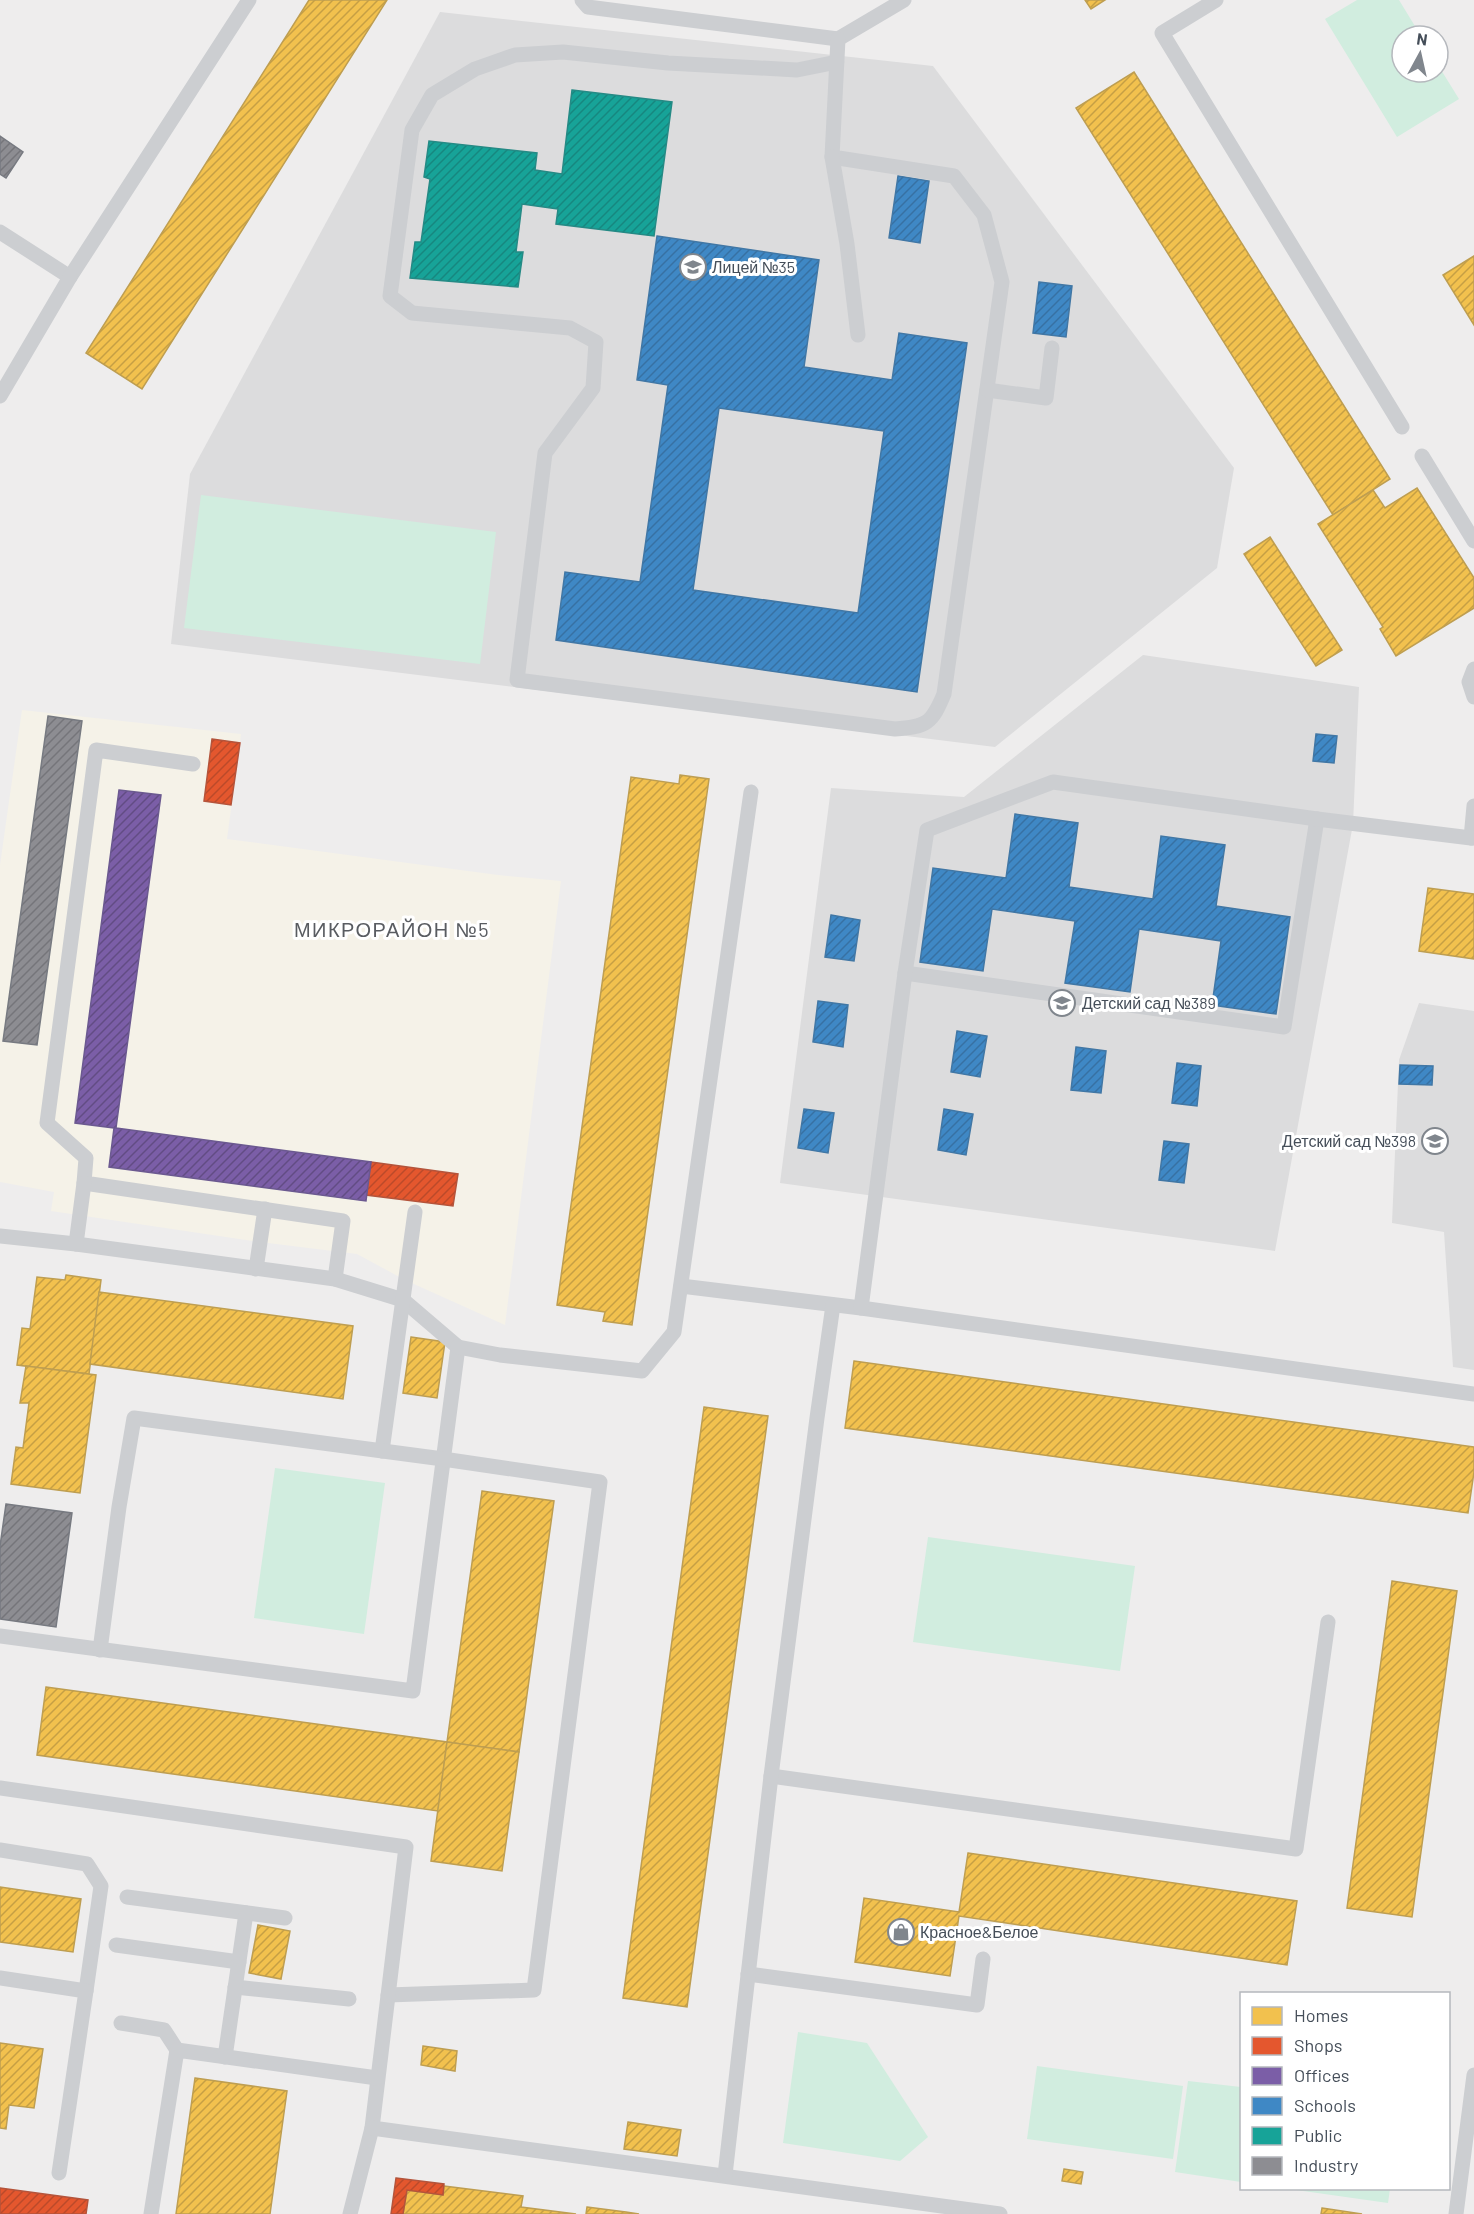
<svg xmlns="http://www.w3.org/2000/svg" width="1474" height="2214" font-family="Barlow,sans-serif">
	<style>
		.commercial { fill: #f5f2e8 }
		.education { fill: #dcdcdd }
		.park { fill: #d1eddf }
		.homes { fill: url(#homes-hatch); stroke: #be9e51; stroke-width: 1.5 }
		.shops { fill: url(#shops-hatch); stroke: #b4543b; stroke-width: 1.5 }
		.offices { fill: url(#offices-hatch); stroke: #6b5990; stroke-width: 1.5 }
		.schools { fill: url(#schools-hatch); stroke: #4177a5; stroke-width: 1.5; fill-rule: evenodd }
		.public { fill: url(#public-hatch); stroke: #258a85; stroke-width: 1.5 }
		.industry { fill: url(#industry-hatch); stroke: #777a81; stroke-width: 1.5 }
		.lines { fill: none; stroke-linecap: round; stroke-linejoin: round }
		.service { stroke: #ccced1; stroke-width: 15 }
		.labels { text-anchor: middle; stroke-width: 6; stroke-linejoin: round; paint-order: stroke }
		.poi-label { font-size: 16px; fill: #454e59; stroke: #fff; text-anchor: start }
		.quarter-label { font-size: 20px; letter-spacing: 1.5px; fill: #595c61; stroke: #fff }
	</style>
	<defs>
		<pattern id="homes-hatch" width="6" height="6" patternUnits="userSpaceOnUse" patternTransform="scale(1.5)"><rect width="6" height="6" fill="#f2c14e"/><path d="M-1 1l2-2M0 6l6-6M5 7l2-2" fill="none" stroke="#c69f44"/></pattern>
		<pattern id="shops-hatch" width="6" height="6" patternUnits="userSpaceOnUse" patternTransform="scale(1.5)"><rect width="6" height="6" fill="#e4572e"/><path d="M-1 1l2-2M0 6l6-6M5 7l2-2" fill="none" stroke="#bb4a2a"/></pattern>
		<pattern id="offices-hatch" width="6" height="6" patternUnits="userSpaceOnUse" patternTransform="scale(1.5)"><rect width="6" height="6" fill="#7b5ea7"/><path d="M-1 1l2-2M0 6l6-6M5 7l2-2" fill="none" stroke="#624c84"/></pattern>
		<pattern id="schools-hatch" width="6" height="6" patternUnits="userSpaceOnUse" patternTransform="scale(1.5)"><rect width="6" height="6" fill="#3f88c5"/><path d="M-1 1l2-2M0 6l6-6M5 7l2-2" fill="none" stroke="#3771a3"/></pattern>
		<pattern id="public-hatch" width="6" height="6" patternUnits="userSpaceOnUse" patternTransform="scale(1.5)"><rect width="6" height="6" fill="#17a398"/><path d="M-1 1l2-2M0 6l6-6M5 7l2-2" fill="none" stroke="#17877f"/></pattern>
		<pattern id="industry-hatch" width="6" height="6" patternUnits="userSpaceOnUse" patternTransform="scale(1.5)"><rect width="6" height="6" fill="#8d8d92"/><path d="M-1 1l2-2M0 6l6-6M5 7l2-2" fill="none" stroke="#75757a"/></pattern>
	</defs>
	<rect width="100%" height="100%" fill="#eeeded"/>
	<path class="commercial" d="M22 710 241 734 227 839 498 875 561 881 505 1325 405 1280 357 1254 260 1242 51 1211 54 1192 0 1182V865Z"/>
	<g class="education">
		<path d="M440 12 933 66 1234 468 1217 568 995 747 171 644 190 474Z"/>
		<path d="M1143 655 1359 687 1353 824 1275 1251 780 1183 831 788 964 797Z"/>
		<path d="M1419 1003 1474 1011V1370L1453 1367 1444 1232 1392 1223 1399 1060Z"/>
	</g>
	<g class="park">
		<path d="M1357 0H1399L1421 36H1402V72H1438V65L1459 99 1397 137 1325 19Z"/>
		<path d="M201 495 496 532 480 664 184 628Z"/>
		<path d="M275 1468 385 1483 364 1634 254 1618Z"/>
		<path d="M928 1537 1135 1566 1120 1671 913 1642Z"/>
		<path d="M798 2032 867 2043 928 2137 900 2161 783 2143Z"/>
		<path d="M1037 2066 1183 2086 1173 2159 1027 2139Z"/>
		<path d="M1188 2081 1241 2087V2182L1175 2172Z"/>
		<path d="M1289 2189 1390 2188V2189L1388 2203Z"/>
	</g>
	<g class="homes">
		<path d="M309 0H387L142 389 86 353Z"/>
		<path d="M1085 0H1105L1091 9Z"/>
		<path d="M1134 72 1390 479 1333 515 1076 108Z"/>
		<path d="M1474 256V325L1443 275Z"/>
		<path d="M1417 488 1474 578V608L1396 656 1380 629 1383 627 1318 524 1373 490 1385 508Z"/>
		<path d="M1270 537 1342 650 1316 666 1244 554Z"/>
		<path d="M680 775 709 779 632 1325 603 1321 605 1312 557 1305 631 777 679 784Z"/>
		<path d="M1428 888 1474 894V959L1419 951Z"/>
		<path d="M66 1275 101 1280 89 1374 17 1365 22 1328 30 1329 37 1277 65 1280Z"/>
		<path d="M99 1292 353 1326 343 1399 90 1364Z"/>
		<path d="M411 1337 445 1342 437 1398 403 1393Z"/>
		<path d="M854 1361 1474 1447V1472L1468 1513 845 1428Z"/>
		<path d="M26 1366 96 1375 80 1493 11 1484 16 1447 23 1448 29 1403H20Z"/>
		<path d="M704 1407 768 1416 687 2007 623 1998Z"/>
		<path d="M482 1491 554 1501 519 1752 447 1742Z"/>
		<path d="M1392 1581 1457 1591 1412 1917 1347 1908Z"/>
		<path d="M46 1687 447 1742 438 1811 37 1755Z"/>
		<path d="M447 1742 519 1752 502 1871 431 1861Z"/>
		<path d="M968 1853 1297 1901 1287 1965 959 1916 950 1976 855 1962 864 1898 959 1912Z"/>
		<path d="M0 1887 81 1899 73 1952 0 1942Z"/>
		<path d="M258 1925 290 1931 281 1979 249 1973Z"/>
		<path d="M0 2043 43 2049 34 2108 9 2105 6 2129 0 2128Z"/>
		<path d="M423 2046 457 2051 455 2071 421 2065Z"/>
		<path d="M195 2078 287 2091 270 2214H176Z"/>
		<path d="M628 2122 681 2130 677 2156 624 2149Z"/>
		<path d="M1064 2169 1083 2172 1081 2184 1062 2181Z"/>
		<path d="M444 2186 523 2196 521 2207 576 2214H403L407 2190 443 2195Z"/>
		<path d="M587 2207 626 2212 639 2214H586Z"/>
		<path d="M1322 2208 1362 2214H1321Z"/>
	</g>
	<g class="shops">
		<path d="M212 739 240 743 231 805 204 801Z"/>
		<path d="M371 1162 458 1174 453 1206 366 1195Z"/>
		<path d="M396 2178 444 2184 443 2195 407 2190 403 2214H391Z"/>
		<path d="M0 2188 88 2200 86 2214H0Z"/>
	</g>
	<path class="offices" d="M119 790 161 795 116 1128 371 1162 366 1201 109 1167 114 1128 75 1123Z"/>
	<g class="schools">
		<path d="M898 176 929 181 920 243 889 238Z"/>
		<path d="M657 236 819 260 804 367 892 380 899 333 967 343 917 692 556 640 565 572 640 582 668 385 637 380ZM719 408 884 431 858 613 693 590Z"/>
		<path d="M1039 282 1072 286 1066 337 1033 333Z"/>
		<path d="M1316 734 1337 736 1334 763 1313 761Z"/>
		<path d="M1015 814 1078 823 1069 887 1153 899 1161 836 1225 845 1216 906 1290 917 1276 1014 1212 1005 1221 941 1139 929 1130 992 1065 983 1075 921 992 909 983 971 920 962 933 868 1006 878Z"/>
		<path d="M831 915 860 920 854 961 825 957Z"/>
		<path d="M818 1001 848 1005 843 1047 813 1042Z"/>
		<path d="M957 1031 987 1036 980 1077 951 1072Z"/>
		<path d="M1076 1047 1106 1051 1101 1093 1071 1090Z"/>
		<path d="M1177 1063 1201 1066 1197 1106 1172 1103Z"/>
		<path d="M1400 1065 1433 1066 1432 1085 1399 1084Z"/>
		<path d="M804 1109 834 1113 828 1153 798 1148Z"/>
		<path d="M944 1109 973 1114 966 1155 938 1150Z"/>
		<path d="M1164 1141 1189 1144 1184 1183 1159 1180Z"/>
	</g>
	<path class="public" d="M572 90 672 102 654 236 556 224 558 209 522 204 516 252H523L518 287 410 278 415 242H421L430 179 424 177 429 141 537 153 535 170 562 174Z"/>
	<g class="industry">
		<path d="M0 136 23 152 6 178 0 174Z"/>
		<path d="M48 716 82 721 37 1045 3 1041Z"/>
		<path d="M6 1504 72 1513 56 1627 0 1619V1546Z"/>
	</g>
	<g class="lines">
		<g class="service">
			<path d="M582 0 588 7 838 39 904 0"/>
			<path d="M1216 0 1162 33 1402 427"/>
			<path d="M837 62 797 70 668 63 563 52 515 55 475 69 432 95 412 130 390 296 412 313 570 328 596 342 593 388 545 453 517 680 895 729C927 727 932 723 944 694L1002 282 984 215 954 176 832 157 838 39"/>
			<path d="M832 157 847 244 858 335"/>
			<path d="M0 232 70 277 249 0"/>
			<path d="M987 390 1046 398 1052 348"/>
			<path d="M0 396 70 277"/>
			<path d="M1422 456 1474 541"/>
			<path d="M1474 669 1469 682 1474 697"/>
			<path d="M193 764 96 750 47 1123 86 1158 84 1183 343 1221 335 1279"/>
			<path d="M1474 806 1471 838H1474"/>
			<path d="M905 973 1284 1027 1317 819"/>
			<path d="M0 1236 76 1244 335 1279 403 1300 458 1347 413 1691 0 1636"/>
			<path d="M76 1244 84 1183"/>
			<path d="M256 1269 265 1209"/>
			<path d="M681 1286 861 1308 1474 1394"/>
			<path d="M861 1308 905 973 927 830 1053 782 1317 819 1471 838"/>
			<path d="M458 1347 500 1355 642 1371 674 1332 751 792"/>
			<path d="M382 1451 415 1212"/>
			<path d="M100 1650 119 1507 134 1418 443 1459 600 1482 534 1990 388 1995"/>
			<path d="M771 1776 1296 1849 1328 1622"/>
			<path d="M0 1788 406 1847 372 2128 350 2214"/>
			<path d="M0 1850 87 1864 101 1886 86 1991"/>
			<path d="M127 1897 285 1918"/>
			<path d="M116 1945 239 1962"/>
			<path d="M748 1974 977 2005 983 1959"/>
			<path d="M0 1978 86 1991 59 2173"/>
			<path d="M235 1987 349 1999"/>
			<path d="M121 2023 164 2030 177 2050"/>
			<path d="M225 2057 246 1913"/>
			<path d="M372 2128 1000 2214"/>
			<path d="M725 2175 771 1776 817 1418 833 1305"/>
			<path d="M151 2214 177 2050 377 2078"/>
			<path d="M1456 2214 1474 2075"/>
		</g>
	</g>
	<defs>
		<symbol id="school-ring" viewBox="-11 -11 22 22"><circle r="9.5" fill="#fff" stroke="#80868d" stroke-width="1.5"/><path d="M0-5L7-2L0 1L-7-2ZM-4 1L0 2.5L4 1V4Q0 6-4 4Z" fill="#80868d"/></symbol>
		<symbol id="shop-ring" viewBox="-11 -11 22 22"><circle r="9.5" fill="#fff" stroke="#80868d" stroke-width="1.5"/><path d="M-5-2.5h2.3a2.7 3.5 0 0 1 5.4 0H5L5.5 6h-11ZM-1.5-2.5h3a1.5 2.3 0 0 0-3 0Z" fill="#80868d"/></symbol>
	</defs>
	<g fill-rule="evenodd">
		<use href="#school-ring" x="678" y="252" width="30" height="30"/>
		<use href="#school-ring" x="1047" y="988" width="30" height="30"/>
		<use href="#school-ring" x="1420" y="1126" width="30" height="30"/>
		<use href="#shop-ring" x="886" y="1917" width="30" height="30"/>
	</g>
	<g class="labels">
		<g class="poi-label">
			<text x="712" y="273">Лицей №35</text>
			<text x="1082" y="1009">Детский сад №389</text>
			<text x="1416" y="1147" text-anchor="end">Детский сад №398</text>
			<text x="920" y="1938">Красное&amp;Белое</text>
		</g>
		<g class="quarter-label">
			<text x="392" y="937">МИКРОРАЙОН №5</text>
		</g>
	</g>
	<rect x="1240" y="1992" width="210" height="198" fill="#ffffff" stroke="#b5b8bd" stroke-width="1.5"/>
	<rect x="1252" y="2007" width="30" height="18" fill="#f2c14e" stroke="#b5b8bd" stroke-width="1.5"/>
	<text x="1294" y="2022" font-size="18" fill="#454e59">Homes</text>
	<rect x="1252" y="2037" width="30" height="18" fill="#e4572e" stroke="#b5b8bd" stroke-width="1.5"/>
	<text x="1294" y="2052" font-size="18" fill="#454e59">Shops</text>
	<rect x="1252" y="2067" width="30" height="18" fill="#7b5ea7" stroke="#b5b8bd" stroke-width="1.5"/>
	<text x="1294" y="2082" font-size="18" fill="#454e59">Offices</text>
	<rect x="1252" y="2097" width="30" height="18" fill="#3f88c5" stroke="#b5b8bd" stroke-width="1.5"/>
	<text x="1294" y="2112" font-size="18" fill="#454e59">Schools</text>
	<rect x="1252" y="2127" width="30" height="18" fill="#17a398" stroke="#b5b8bd" stroke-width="1.5"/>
	<text x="1294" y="2142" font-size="18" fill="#454e59">Public</text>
	<rect x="1252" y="2157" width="30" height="18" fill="#8d8d92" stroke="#b5b8bd" stroke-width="1.5"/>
	<text x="1294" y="2172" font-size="18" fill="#454e59">Industry</text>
	<g transform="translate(1420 54) rotate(8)"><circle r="28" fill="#ffffff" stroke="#b5b8bd" stroke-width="1.5"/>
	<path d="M0-4.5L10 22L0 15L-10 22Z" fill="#80868d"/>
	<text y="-9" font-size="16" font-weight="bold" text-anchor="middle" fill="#454e59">N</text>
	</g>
</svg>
